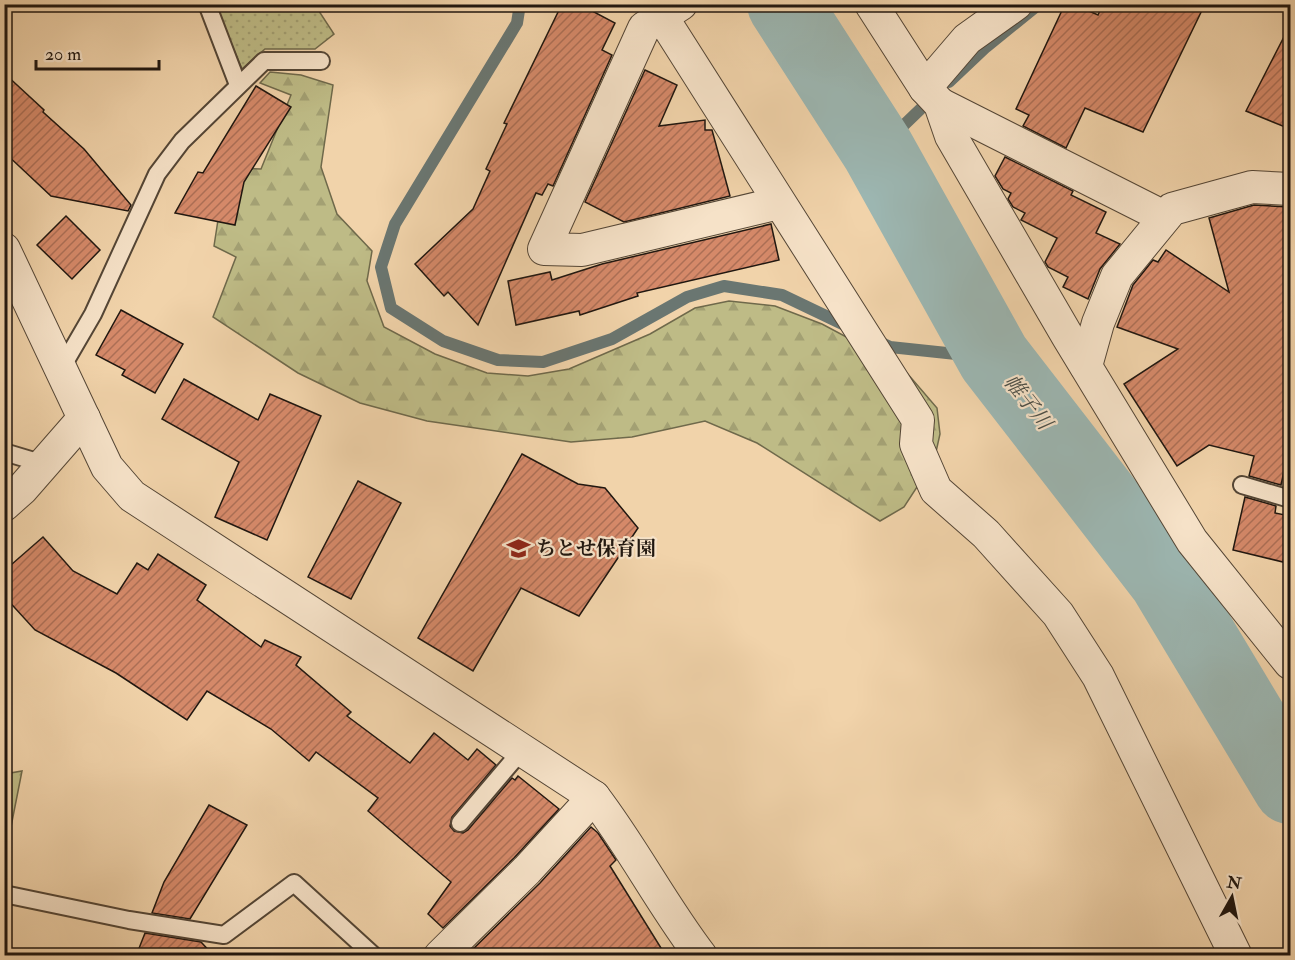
<svg xmlns="http://www.w3.org/2000/svg" width="1295" height="960" font-family="'IM FELL Double Pica','Noto Serif JP',serif">
	<style>
		.grass { fill: url(#grass-dots); stroke: #6f694b; stroke-width: 1.5 }
		.forest { fill: url(#forest-firs); stroke: #6f694b; stroke-width: 1.5 }
		.lines { fill: none; stroke-linecap: round; stroke-linejoin: round }
		.stream { stroke: #6a7671; stroke-width: 12 }
		.river { stroke: #9cb6b1; stroke-width: 74 }
		.building { fill: url(#building-hatch); stroke: #201710; stroke-width: 1.5 }
		.lane-casing { stroke: #544636; stroke-width: 20 }
		.street-casing { stroke: #544636; stroke-width: 34 }
		.lane { stroke: #f6e2c8; stroke-width: 16 }
		.street { stroke: #f6e2c8; stroke-width: 32 }
		.labels { text-anchor: middle; stroke-width: 4.5; stroke-linejoin: round; paint-order: stroke }
		.poi-label { font-size: 20px; font-weight: bold; fill: #201710; stroke: #f6e2c8; text-anchor: start }
		.water-label { font-size: 21px; font-style: italic; fill: #4b4f48; stroke: #f6e2c8 }
	</style>
	<defs>
		<pattern id="grass-dots" width="8" height="8" patternUnits="userSpaceOnUse" patternTransform="scale(1.5)"><rect width="8" height="8" fill="#bebb86"/><path d="M2 2h.1M6 6h.1" fill="none" stroke="#a3a073" stroke-width="1.8" stroke-linecap="round"/></pattern>
		<pattern id="forest-firs" width="22" height="20" patternUnits="userSpaceOnUse" patternTransform="scale(1.5)"><rect width="22" height="20" fill="#bebb86"/><path d="M5 1l3.5 6h-7zM16 11l3.5 6h-7z" fill="#a3a073"/></pattern>
		<pattern id="building-hatch" width="6" height="6" patternUnits="userSpaceOnUse" patternTransform="scale(1.5)"><rect width="6" height="6" fill="#d58969"/><path d="M-1 1l2-2M0 6l6-6M5 7l2-2" fill="none" stroke="#ac6f55"/></pattern>
	</defs>
	<rect width="100%" height="100%" fill="#f1d3aa"/>
	<filter id="stains"><feTurbulence type="fractalNoise" baseFrequency=".00333" numOctaves="4"/><feColorMatrix values="0 0 0 0 .2 0 0 0 0 .09 0 0 0 0 .02 0 0 0 .5 -.17"/></filter>
	<radialGradient id="worn" r=".72"><stop offset=".6" stop-color="#630" stop-opacity="0"/><stop offset="1" stop-color="#630" stop-opacity=".3"/></radialGradient>
	<path class="grass" d="M215 5H315L334 34 315 49H265L242 69Z"/>
	<g class="forest">
		<path d="M270 72 301 75 333 85 321 167 337 214 372 251 367 281 384 327 435 354 487 373 528 376 569 369 650 334 695 308 729 301 775 306 822 324 901 366 937 408 940 434 934 461 904 507 880 521 757 443 705 421 632 437 571 442 427 421 360 403 298 373 213 317 236 257 214 246 226 168 261 169 291 95 260 83Z"/>
		<path d="M22 771 5 857V774Z"/>
	</g>
	<g class="lines">
		<g class="stream">
			<path d="M520 4 517 23 395 224 381 267 391 308 443 341 498 360 543 362 612 339 687 297 724 286 782 295 851 328"/>
			<path d="M949 82 986 47 1039 4"/>
			<path d="M878 150 932 98"/>
			<path d="M877 341 890 347 994 358"/>
		</g>
		<path class="river" d="M784 4 878 150 994 358 1165 579 1290 787"/>
	</g>
	<g class="building">
		<path d="M562 4H579L615 23 602 50 612 55 553 186 548 184 542 195 536 193 478 325 448 292 444 296 415 264 473 209 490 171 486 169 507 124 504 123Z"/>
		<path d="M1065 4H1073L1098 15 1103 4H1205L1143 132 1085 108 1066 148 1023 126 1029 115 1016 109Z"/>
		<path d="M1290 25V129L1246 111Z"/>
		<path d="M645 70 677 85 659 126 705 120V130H712L730 196 624 222 585 202Z"/>
		<path d="M4 73 44 110 43 112 84 149 131 205 128 211 51 196 4 152Z"/>
		<path d="M256 86 291 107 244 182 235 225 175 213 198 172 203 173Z"/>
		<path d="M1005 157 1073 191 1071 195 1106 212 1096 233 1120 244 1100 269 1088 299 1063 287 1068 277 1048 267 1045 262 1057 238 1021 220 1025 213 1013 207 1008 199 1011 193 1003 189 995 176Z"/>
		<path d="M1254 205 1290 207V444L1281 485 1249 476 1254 456 1209 445 1177 466 1124 384 1178 349 1117 327 1133 285 1153 260 1158 262 1166 250 1229 292 1209 218Z"/>
		<path d="M66 216 100 250 72 279 37 245Z"/>
		<path d="M771 224 779 260 637 293 638 296 580 315 579 311 516 325 508 281 550 272 552 280 602 264Z"/>
		<path d="M121 310 183 344 155 393 122 375 125 370 96 355Z"/>
		<path d="M184 379 258 420 270 394 321 416 267 540 215 517 239 462 162 419Z"/>
		<path d="M522 454 578 484 605 488 638 528 579 616 521 588 473 671 418 638Z"/>
		<path d="M358 481 401 503 351 599 308 577Z"/>
		<path d="M1245 497 1276 506 1275 513 1290 516V530L1283 562 1233 550Z"/>
		<path d="M43 537 73 571 117 594 137 563 148 570 158 554 206 585 197 600 261 647 265 640 301 657 296 665 351 712 347 716 410 763 434 733 468 760 477 749 496 765 452 817 450 826 454 831 463 833 468 830 512 778 515 780 518 776 559 809 514 858 443 928 428 914 451 882 368 811 378 798 316 752 309 761 271 729 207 691 187 720 116 673 35 630 4 596V571Z"/>
		<path d="M209 805 247 825 190 919 152 913 164 882Z"/>
		<path d="M591 827 598 833 616 860 610 866 666 956H472L469 953 540 883Z"/>
		<path d="M145 933 201 942 214 956H136Z"/>
	</g>
	<g class="lines">
		<defs>
			<g id="lane">
				<path d="M207 4 238 85"/>
				<path d="M61 369 93 314 157 174 182 141 264 61H321"/>
				<path d="M4 452 44 464"/>
				<path d="M1242 485 1290 499"/>
				<path d="M460 823 522 750"/>
				<path d="M4 894 129 920 224 935 294 883 374 956"/>
			</g>
			<g id="street">
				<path d="M681 4 644 28 544 249 582 250 779 203"/>
				<path d="M871 4 925 88 940 104 951 136 1068 337 1192 541 1290 663"/>
				<path d="M662 17 918 420 916 444 936 490 986 534 1058 614 1098 676 1236 956"/>
				<path d="M925 88 967 39 1016 4"/>
				<path d="M940 104 1164 217"/>
				<path d="M4 249 107 467 132 496 594 797C633 848 662 905 701 956"/>
				<path d="M1086 366 1098 323 1117 276 1172 209 1252 187 1290 189"/>
				<path d="M4 505 22 489 84 418"/>
				<path d="M440 956 527 870 594 797"/>
			</g>
		</defs>
		<use href="#lane" class="lane-casing"/>
		<use href="#street" class="street-casing"/>
		<use href="#lane" class="lane"/>
		<use href="#street" class="street"/>
	</g>
	<defs>
		<symbol id="school-bare" viewBox="-9 -9 18 18"><path d="M0-5L7-2L0 1L-7-2ZM-4 1L0 2.5L4 1V4Q0 6-4 4Z" fill="#8f2418" stroke="#f6e2c8" stroke-width="2.5" paint-order="stroke"/></symbol>
	</defs>
	<g fill-rule="evenodd">
		<use href="#school-bare" x="502" y="532" width="33" height="33"/>
	</g>
	<g class="labels">
		<g class="poi-label">
			<text x="536" y="555">ちとせ保育園</text>
		</g>
		<g class="water-label">
			<text transform="translate(1028 402) rotate(52)" y="7">帷子川</text>
		</g>
	</g>
	<rect width="1295" height="960" fill="none" stroke="#f1d3aa" stroke-width="24"/>
	<rect x="6" y="6" width="1283" height="948" fill="none" stroke="#201710" stroke-width="3"/>
	<rect x="12" y="12" width="1271" height="936" fill="none" stroke="#201710" stroke-width="1.5"/>
	<g transform="translate(1232 897) rotate(9)" stroke="#f6e2c8" stroke-width="4.5" paint-order="stroke">
	<path d="M0-4.5L10 22L0 15L-10 22Z" fill="#201710"/>
	<text y="-9" font-size="16" font-weight="bold" text-anchor="middle" fill="#201710">N</text>
	</g>
	<path d="M36 60v9h123v-9" fill="none" stroke="#201710" stroke-width="3"/>
	<text x="45" y="60" font-size="18" fill="#201710" stroke="#f6e2c8" stroke-width="4.5" paint-order="stroke">20 m</text>
	<rect width="100%" height="100%" filter="url(#stains)"/>
	<rect width="100%" height="100%" fill="url(#worn)"/>
</svg>
